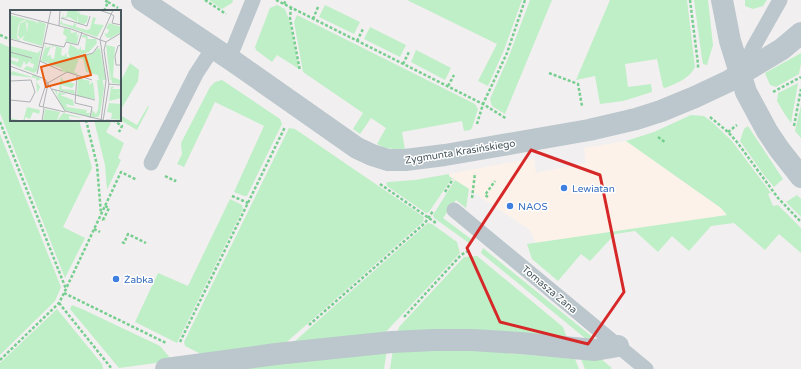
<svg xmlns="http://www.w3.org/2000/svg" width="801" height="369" font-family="'Varela Round',sans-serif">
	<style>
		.commercial { fill: #fcf2e9 }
		.green { fill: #beefc6 }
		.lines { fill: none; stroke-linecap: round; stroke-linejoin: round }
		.path { stroke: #76ce8f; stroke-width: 2.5; stroke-dasharray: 3 2; stroke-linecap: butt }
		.lane { stroke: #bbc7cc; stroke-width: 15 }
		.street { stroke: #bbc7cc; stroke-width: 22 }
		.marked { fill: none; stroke: #d62828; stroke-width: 3; stroke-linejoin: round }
		.shop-dot { fill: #3f7fe0; stroke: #fff; stroke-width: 1.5 }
		.labels { text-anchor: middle; stroke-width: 3; stroke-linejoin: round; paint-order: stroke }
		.street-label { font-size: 10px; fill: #47575d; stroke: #fff }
		.shop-label { font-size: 10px; fill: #366cbe; stroke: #fff; text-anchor: start }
		.inset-road { fill: none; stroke: #aeb2b5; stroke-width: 1 }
		.view { fill: #e8590c; fill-opacity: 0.15; stroke: #e8590c; stroke-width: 2 }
		.inset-edge { fill: none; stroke: #47575d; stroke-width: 2 }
	</style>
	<rect width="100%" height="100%" fill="#f2eff0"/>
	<path class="commercial" d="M626 141 721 208 727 215 536 243 530 230 449 176V174L534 158 536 173 586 163 584 148Z"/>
	<g class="green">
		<path d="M209 0H233L232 3 222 9Z"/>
		<path d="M407 0H522L504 50 488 86 478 81 497 44Z"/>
		<path d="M530 0H552L505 114 492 106 490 99 509 56Z"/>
		<path d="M610 0H687L695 67C689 79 677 83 665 88L663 87 657 59 625 64 628 87 651 84 652 92 623 101 600 104 595 76 576 80Z"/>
		<path d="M694 0H708L713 45 707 65 703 64 702 59Z"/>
		<path d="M745 0H767L763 6 753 9 745 6Z"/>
		<path d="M277 5 285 9 290 23 299 69 277 55 272 62 256 50 255 47 270 8Z"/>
		<path d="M325 5 360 22 354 34 319 17Z"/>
		<path d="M297 15 475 104 478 109 472 128 470 130 464 131 462 121 402 132 405 150 385 148 377 144 386 128 371 118 360 134 353 129 363 113 303 72 294 22Z"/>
		<path d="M370 27 406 45 400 57 364 39Z"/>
		<path d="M0 43 11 48V120H79L92 168 63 227 85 238 65 278 0 113Z"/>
		<path d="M416 50 451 68 445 80 411 62Z"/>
		<path d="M801 53V63L799 74 776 87 770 85 765 73Z"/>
		<path d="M130 63 139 70 138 81 120 111V83Z"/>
		<path d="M222 80 280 119 282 124 247 196H244L234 192 264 126 215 102 184 167 177 164 182 154 181 143 210 87 215 82Z"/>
		<path d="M798 83 791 123 784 113 777 101 778 93Z"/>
		<path d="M801 105V138L795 131Z"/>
		<path d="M148 106 149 107 137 130 120 120V115L137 125Z"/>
		<path d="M691 115 704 116 712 122 732 141 771 193 768 194 773 206 778 205 801 228V253L779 234 765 250 734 223 711 226 689 251 672 236 658 252 635 231 615 234 590 261 581 254 558 281 532 259 527 244 727 215 721 208 626 141 654 132Z"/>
		<path d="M94 120H106L111 123 106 132 124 143 118 158 121 160 107 190 105 165Z"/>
		<path d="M748 126 783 179 774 187 764 175 740 141 744 129Z"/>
		<path d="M289 128 295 129 424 217 423 222 280 348 207 357 185 346 184 342Z"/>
		<path d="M0 134 61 287 55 301 0 355Z"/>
		<path d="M449 174V176L452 178 429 212 426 213 387 186 386 183 388 182 415 180Z"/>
		<path d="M455 180 469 189 466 208 456 200 443 218 471 239 469 243 434 218 433 215Z"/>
		<path d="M797 195 801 199V217L786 202Z"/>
		<path d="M230 199 242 205 243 209 177 343 135 322 158 273 188 286Z"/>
		<path d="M428 223 432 224 457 242 460 253 382 336 294 342Z"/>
		<path d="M483 248 601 344 591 343 481 253Z"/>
		<path d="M477 256 563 327 567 338 397 334 399 327 464 257Z"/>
		<path d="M72 305 82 309 160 346 171 359 156 363 119 368 70 309Z"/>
		<path d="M57 309 102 364 103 369H0V363Z"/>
		<path d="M441 347 575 359 579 369H390L393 349Z"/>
		<path d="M387 350 384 369H220Z"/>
		<path d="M581 359H601L612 368 610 369H585Z"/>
	</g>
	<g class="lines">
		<g class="path">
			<path d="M205 0 226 14"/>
			<path d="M276 0 483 104 507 119"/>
			<path d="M690 0 698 64V69"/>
			<path d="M108 2 118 8"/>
			<path d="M284 4 286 0"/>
			<path d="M291 7 290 18 300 71"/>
			<path d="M104 11 108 2 104 0"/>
			<path d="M313 19 318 7"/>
			<path d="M0 35 11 40"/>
			<path d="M357 41 363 29"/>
			<path d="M403 64 409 52"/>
			<path d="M549 73 578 84 582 106"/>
			<path d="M448 86 454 75"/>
			<path d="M773 92 801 77"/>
			<path d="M710 117 728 132 737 142 778 198 801 222"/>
			<path d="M86 120 97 165 101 214"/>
			<path d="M113 120 122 126 119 132"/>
			<path d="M0 122 66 289"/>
			<path d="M477 124 483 104 507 53 525 0"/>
			<path d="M794 126 801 89"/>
			<path d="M728 132 737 125"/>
			<path d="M658 137 666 143"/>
			<path d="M165 176 175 181 176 178"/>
			<path d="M380 184 436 223"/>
			<path d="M445 192 453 179"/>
			<path d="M232 196 248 203"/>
			<path d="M488 197 485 195 495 181"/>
			<path d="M472 198 475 173"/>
			<path d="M105 206 109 208 103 220 105 221"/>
			<path d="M94 229 100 232"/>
			<path d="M122 242 124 243 128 234 146 243"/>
			<path d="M64 293 166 343"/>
			<path d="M59 303 112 369"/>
			<path d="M404 317 461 255 470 250"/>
			<path d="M309 325 425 223 433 211"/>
			<path d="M180 342 285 127"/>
			<path d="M0 360 59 303 64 293 121 172 137 180"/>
		</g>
		<g class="lane">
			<path d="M229 59 253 0"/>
			<path d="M741 73 753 48 780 0"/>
			<path d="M151 163 196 74 213 48"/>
			<path d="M454 210 646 369"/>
		</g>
		<g class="street">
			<path d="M142 0 233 61 357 148 372 155 388 160H405L445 155 589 130 636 119 661 111 695 97 729 81 782 49 801 33"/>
			<path d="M722 0 730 41 746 92 767 131 779 149 801 177"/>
			<path d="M166 369 276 354 392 342 434 340H472L520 343 595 350 618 346"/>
		</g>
	</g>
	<path class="marked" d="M531 150 600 175 624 292 588 344 500 322 467 248Z"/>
	<g class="shop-dot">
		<circle cx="564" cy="188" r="4"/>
		<circle cx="510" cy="206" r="4"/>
		<circle cx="116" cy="279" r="4"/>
	</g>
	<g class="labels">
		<g class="street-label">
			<text transform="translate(460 151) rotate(-9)" y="4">Zygmunta Krasińskiego</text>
			<text transform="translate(550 289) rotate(40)" y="4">Tomasza Zana</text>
		</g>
		<g class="shop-label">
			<text x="572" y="192">Lewiatan</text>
			<text x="518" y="210">NAOS</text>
			<text x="124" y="283">Żabka</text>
		</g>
	</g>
	<g transform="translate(10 10)">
		<rect width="111" height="111" fill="#f2eff0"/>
		<path d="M55 0 53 7H56L58 0H67L68 3 71 0 69 4 78 6 77 12 74 14 68 13V5L67 12 59 7 56 8H52ZM0 5 27 12 28 15V11L36 14 32 36 12 30 17 23 18 14 15 10 10 12 8 17 7 28 10 30V31L0 28ZM83 7 86 8 84 14 94 15 87 27 50 14 52 9V13L63 16 64 13 66 14V17L77 20 80 19ZM16 11 17 24 10 29 8 25 10 13ZM99 13 111 17V22L99 29 100 27 97 28 94 23 97 24 99 20 96 18ZM54 18 61 20V23L67 22 66 27 69 23 67 34 55 31 57 27 53 24ZM72 25H77L78 29H86L87 33 79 42 42 54 31 51 36 34V38L41 36 37 46 41 45V48L44 49 46 37 43 36 42 39V35L52 38 51 45 54 46 56 43 57 47H60L58 43 60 34 69 40 71 36V40H75L76 28 72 27 71 30ZM96 35 105 37 103 67 110 70 111 62V74L102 73 98 49 101 70H100ZM0 36 28 43 31 39 27 61 24 63 13 59 17 56 23 58 24 54 20 53 21 50 16 55 14 51 11 58 0 53V50L8 52 9 49 0 47ZM88 38 90 39 96 70H93L89 46 94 78 90 104 88 107H81L82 100 86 104 88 100 89 89 87 71H84L89 70 88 65 76 62 73 49 67 48 83 43ZM64 49H69L64 62 67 63 69 59 67 64 53 62 51 58 42 55ZM2 61 22 67 23 64 36 72 31 69 26 71 30 77 27 83 26 68 0 65ZM51 67 53 70 65 74 62 78 51 75 52 79 64 80 65 84 49 80ZM68 68 80 71 79 75 83 72 85 89 67 86ZM104 76 102 79H110V83H107L111 84V88L99 91 101 77ZM44 79 47 81V86L49 82 57 84 50 85 63 90 64 96 56 94 57 97 77 100 76 103H80L79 107 55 100 51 95ZM99 93 111 94V110L101 109 102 103 97 102ZM17 97 30 100 29 104 23 102 20 109 15 107V111L0 110V108L13 111ZM35 99 50 102 47 110 33 111ZM53 103 70 107 71 108 59 106V109L67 111H55L56 105 55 111H47Z" fill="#beefc6"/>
		<path class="inset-road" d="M89 0 101 4M0 3 61 19 96 32M101 4 104 6 102 13 111 15M51 8 77 16 80 6M49 16 50 0M0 29 33 38M96 32 111 23M34 33 54 37 56 32 68 35 72 22M111 35 108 36 105 46 106 55H111M0 42 22 48M30 51 52 61M41 55 83 43 88 36M0 56 35 69 55 101 93 110M27 64 41 0M67 66 65 93 82 97 80 108M0 71 21 70 25 82 20 92 0 90M98 74 111 75M42 79 85 90M33 97 38 74M55 102 29 96 36 74 57 62 82 70M96 110 111 111M32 111 34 98M91 111 96 70 90 29 103 0M93 111 99 74 94 40 96 32"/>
		<path class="view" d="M75 45 81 65 36 77 31 57Z"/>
		<rect width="111" height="111" class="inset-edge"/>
	</g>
</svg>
